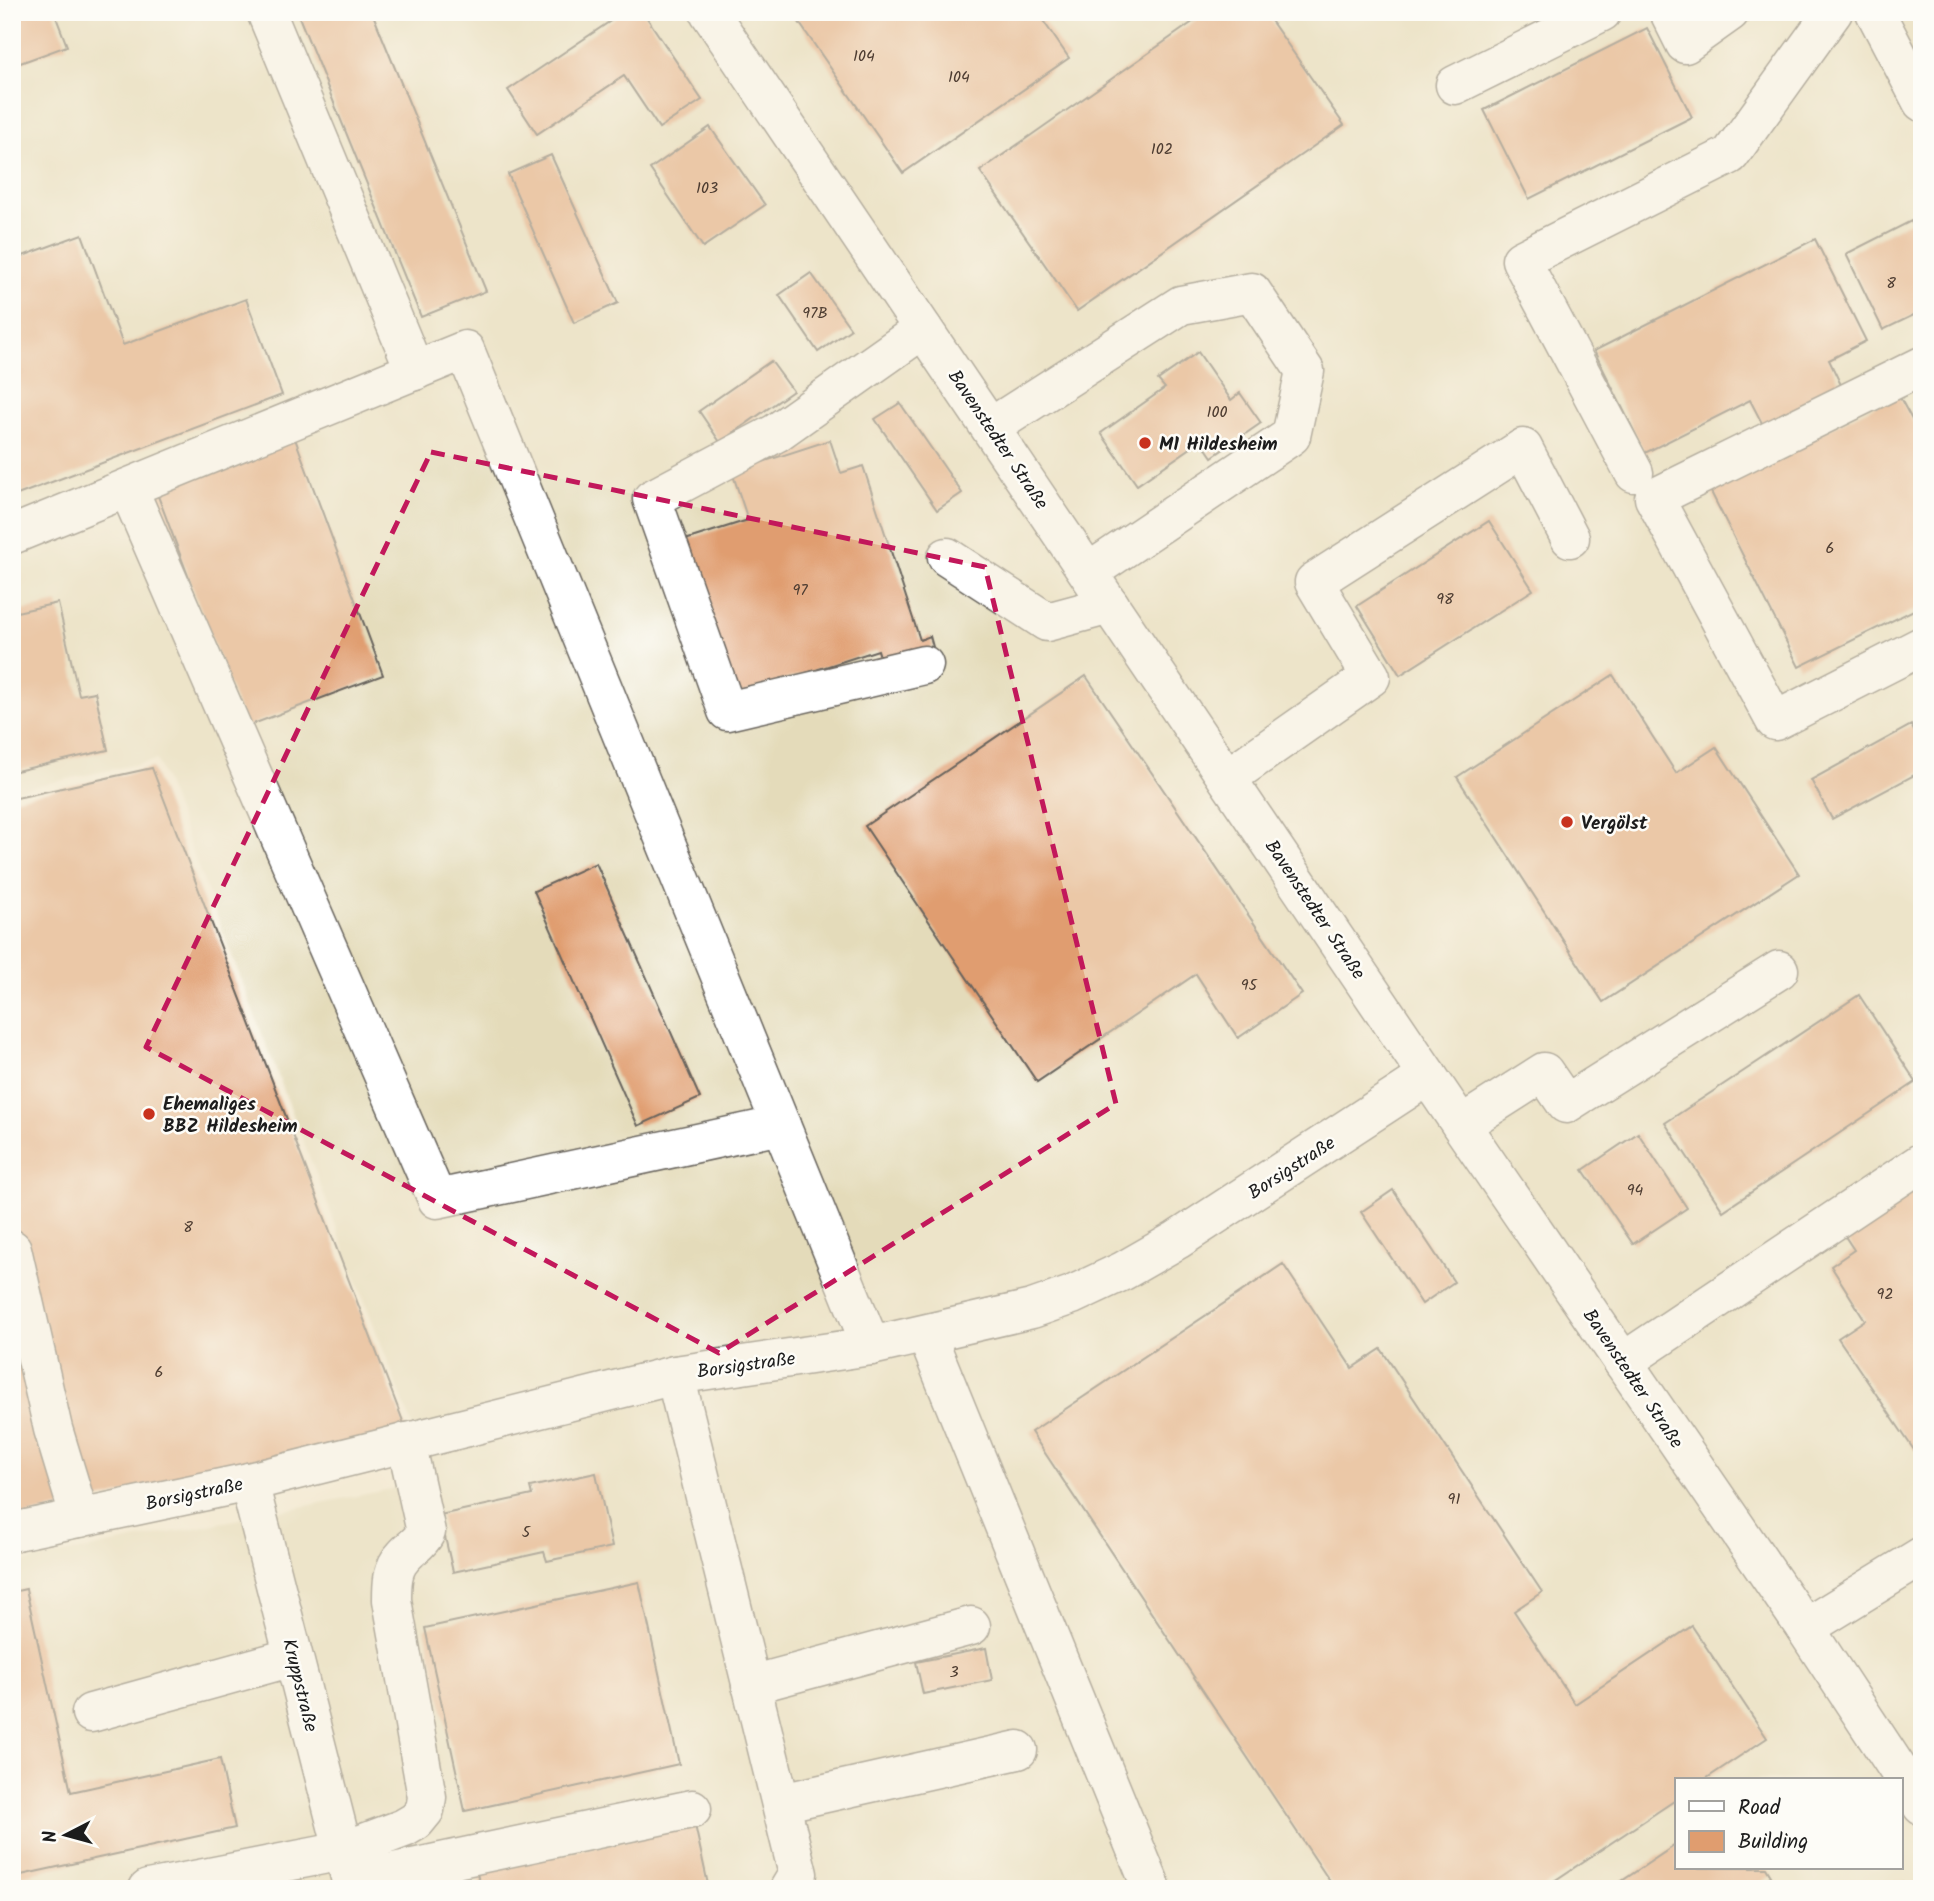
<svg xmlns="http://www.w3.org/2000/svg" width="1934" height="1901" font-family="Kalam,sans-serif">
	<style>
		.built { fill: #e4dbba; fill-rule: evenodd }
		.building { fill: #e09d6f }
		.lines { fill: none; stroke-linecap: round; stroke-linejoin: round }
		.minor-casing { stroke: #68645d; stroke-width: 41 }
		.minor { stroke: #fff; stroke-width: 38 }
		.marked { fill: none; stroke: #c2185b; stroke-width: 5; stroke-dasharray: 14 9; stroke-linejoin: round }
		.poi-dot { fill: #c8321e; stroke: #fdfcf7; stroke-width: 2.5 }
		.labels { text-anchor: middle; stroke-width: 5; stroke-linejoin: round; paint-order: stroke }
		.number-label { font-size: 16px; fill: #4d3c31 }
		.street-label { font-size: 19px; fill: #1c1c1c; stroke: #fdfcf7 }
		.poi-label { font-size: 19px; font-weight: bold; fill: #1c1c1c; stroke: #fdfcf7; text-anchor: start }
	</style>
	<rect width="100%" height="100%" fill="#fdfcf7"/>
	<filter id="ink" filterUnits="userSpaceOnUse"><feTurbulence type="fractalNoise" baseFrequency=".0143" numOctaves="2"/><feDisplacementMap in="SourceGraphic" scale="14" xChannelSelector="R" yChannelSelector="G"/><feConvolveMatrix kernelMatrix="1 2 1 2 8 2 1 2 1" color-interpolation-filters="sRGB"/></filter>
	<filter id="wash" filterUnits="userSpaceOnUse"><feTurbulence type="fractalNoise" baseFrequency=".00686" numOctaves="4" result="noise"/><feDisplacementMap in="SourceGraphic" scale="28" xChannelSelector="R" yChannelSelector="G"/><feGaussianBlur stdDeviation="1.57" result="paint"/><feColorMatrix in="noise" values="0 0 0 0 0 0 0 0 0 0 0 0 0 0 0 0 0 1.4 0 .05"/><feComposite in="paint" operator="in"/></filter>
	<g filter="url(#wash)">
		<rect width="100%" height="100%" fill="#f4ebd6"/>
		<path class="built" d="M12 12H1922V1889H12V1564L432 1481 413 1427 157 760 12 791ZM1677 1780H1901V1868H1677Z"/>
		<g id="blocks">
			<g class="building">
				<path d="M12 12H54L67 46 12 66Z"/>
				<path d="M297 12H372L486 291 421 317Z"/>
				<path d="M624 12H643L702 100 659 128 624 76 537 134 508 90Z"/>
				<path d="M798 12H1037L1069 58 903 173 794 15Z"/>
				<path d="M1207 12H1265L1344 125 1077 311 980 171Z"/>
				<path d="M1647 28 1692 117 1529 199 1484 110Z"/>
				<path d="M710 127 765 205 703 247 650 169Z"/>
				<path d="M551 155 618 303 574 323 508 174Z"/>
				<path d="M1911 221 1922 242V311L1883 330 1846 254Z"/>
				<path d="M82 234 123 345 246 299 282 395 12 497V260Z"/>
				<path d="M1815 239 1866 341 1829 360 1843 389 1765 429 1750 400 1645 453 1594 351Z"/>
				<path d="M811 273 851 329 818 352 779 295Z"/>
				<path d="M1198 352 1231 400 1240 393 1261 423 1212 457 1201 441 1137 485 1101 433 1165 388 1158 380Z"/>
				<path d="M771 361 793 391 720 442 699 411Z"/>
				<path d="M1898 394 1922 438V606L1799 667 1709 488Z"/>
				<path d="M900 403 962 493 937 510 875 419Z"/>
				<path d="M294 436 383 675 245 727 155 488Z"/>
				<path d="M830 440 841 473 863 466 920 640 930 636 933 647 882 663 878 650 732 697 682 541 748 520 732 472Z"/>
				<path d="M1489 521 1533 590 1400 675 1357 606Z"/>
				<path d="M58 603 79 695 95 692 108 750 12 772V613Z"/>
				<path d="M1613 675 1676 773 1716 747 1799 874 1603 1002 1457 777Z"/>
				<path d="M1086 676 1302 994 1238 1038 1196 974 1037 1082 865 826Z"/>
				<path d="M1911 725 1922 746V771L1832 819 1811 780Z"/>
				<path d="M152 768 406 1429 12 1519V799Z"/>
				<path d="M596 863 700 1098 638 1126 534 891Z"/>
				<path d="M1859 995 1916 1082 1723 1211 1665 1123Z"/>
				<path d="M1638 1133 1687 1208 1633 1244 1583 1170Z"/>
				<path d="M1909 1178 1922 1196V1445L1914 1450 1838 1338 1865 1320 1831 1266 1854 1250 1837 1224Z"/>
				<path d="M1393 1190 1454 1282 1422 1304 1361 1212Z"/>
				<path d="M1283 1264 1352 1368 1381 1349 1542 1592 1514 1611 1575 1704 1692 1626 1767 1738 1704 1780H1677V1799L1542 1889H1335L1031 1432Z"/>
				<path d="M596 1473 612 1547 547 1561 544 1552 453 1572 440 1515 532 1495 530 1487Z"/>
				<path d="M639 1582 679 1764 465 1811 425 1628Z"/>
				<path d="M26 1589 71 1792 220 1759 235 1828 12 1877V1592Z"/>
				<path d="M986 1648 992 1680 923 1694 916 1662Z"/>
				<path d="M695 1825 709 1889H480L477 1872Z"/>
				<path d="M1677 1844V1868H1766L1771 1876 1751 1889H1610Z"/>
				<path d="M1902 1882 1906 1889H1891Z"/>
			</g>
		</g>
	</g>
	<g filter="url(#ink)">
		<use href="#blocks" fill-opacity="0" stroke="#68645d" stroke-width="2"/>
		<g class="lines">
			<defs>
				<g id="minor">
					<path d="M266 12 415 371"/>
					<path d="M709 12 1461 1125 1805 1628 1922 1806"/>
					<path d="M1669 12 1685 44 1730 12"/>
					<path d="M1875 12 1922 102"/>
					<path d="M1455 85 1602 12"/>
					<path d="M923 329 776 433 652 499 727 711 924 665"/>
					<path d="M1922 366 1654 498 1775 721 1922 646"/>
					<path d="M991 427 1181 305 1252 292 1305 371 1291 436 1089 572"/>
					<path d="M1634 473 1521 260 1730 155 1833 12"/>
					<path d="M128 488 437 1199 781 1125"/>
					<path d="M12 535 465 350 871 1346"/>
					<path d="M947 557 1047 622 1110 605"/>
					<path d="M1227 778 1371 677 1314 582 1523 448 1570 538"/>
					<path d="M1461 1125 1544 1072 1566 1104 1779 970"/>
					<path d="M12 1249 53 1429 80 1518"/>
					<path d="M926 1334 1152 1889"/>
					<path d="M1623 1362 1922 1162"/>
					<path d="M675 1375 798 1874 789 1889"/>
					<path d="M249 1482 353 1889"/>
					<path d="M12 1532 249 1482 675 1375 871 1346 1032 1309 1072 1295 1123 1271 1177 1240 1428 1076"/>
					<path d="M1805 1628 1922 1556"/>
					<path d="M751 1685 971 1626"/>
					<path d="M91 1713 293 1657"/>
					<path d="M781 1803 1018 1750"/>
					<path d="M351 1881 692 1809"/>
					<path d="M148 1889 343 1851 404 1828 416 1821 425 1810 427 1797 392 1600C392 1585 392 1568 403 1557 411 1547 420 1544 426 1532L406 1442"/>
				</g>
			</defs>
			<use href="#minor" class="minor-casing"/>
			<use href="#minor" class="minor"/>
		</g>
	</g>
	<path d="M0 0H1934V1901H0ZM431 452 985 567 1116 1104 719 1353 146 1047Z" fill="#f4ebd6" fill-opacity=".55" fill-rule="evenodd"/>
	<path class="marked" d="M431 452 985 567 1116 1104 719 1353 146 1047Z"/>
	<g class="poi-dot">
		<circle cx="1145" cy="443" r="7"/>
		<circle cx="1567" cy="822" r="7"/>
		<circle cx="149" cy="1114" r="7"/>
	</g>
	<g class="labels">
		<g class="number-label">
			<text x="864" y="61">104</text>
			<text x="959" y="82">104</text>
			<text x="1162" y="154">102</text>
			<text x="707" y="193">103</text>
			<text x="1891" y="288">8</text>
			<text x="815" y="318">97B</text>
			<text x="1217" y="417">100</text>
			<text x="1830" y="553">6</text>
			<text x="800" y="595">97</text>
			<text x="1445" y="604">98</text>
			<text x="1249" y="990">95</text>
			<text x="1635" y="1195">94</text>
			<text x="188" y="1232">8</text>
			<text x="1885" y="1299">92</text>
			<text x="159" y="1377">6</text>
			<text x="1454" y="1504">91</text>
			<text x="526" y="1537">5</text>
			<text x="954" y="1677">3</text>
		</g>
		<g class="street-label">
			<text transform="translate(999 439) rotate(56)" y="7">Bavenstedter Straße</text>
			<text transform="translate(1316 909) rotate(56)" y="7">Bavenstedter Straße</text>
			<text transform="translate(1291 1167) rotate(-33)" y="7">Borsigstraße</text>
			<text transform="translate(746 1364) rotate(-8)" y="7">Borsigstraße</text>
			<text transform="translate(1634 1378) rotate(56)" y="7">Bavenstedter Straße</text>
			<text transform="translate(194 1493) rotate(-12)" y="7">Borsigstraße</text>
			<text transform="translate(301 1685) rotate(76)" y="7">Kruppstraße</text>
		</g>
		<g class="poi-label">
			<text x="1159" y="450">M1 Hildesheim</text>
			<text x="1581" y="829">Vergölst</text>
			<text x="163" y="1110">Ehemaliges<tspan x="163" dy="22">BBZ Hildesheim</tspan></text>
		</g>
	</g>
	<rect width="1934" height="1901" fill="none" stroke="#fdfcf7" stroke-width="42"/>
	<rect x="1675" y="1778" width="228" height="91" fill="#fdfcf7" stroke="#a3a29f" stroke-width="2"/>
	<rect x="1689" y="1801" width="35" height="10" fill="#ffffff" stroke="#a3a29f" stroke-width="2"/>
	<text x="1738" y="1814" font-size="21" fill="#1c1c1c">Road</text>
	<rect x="1689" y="1831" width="35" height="21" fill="#e09d6f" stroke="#a3a29f" stroke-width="2"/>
	<text x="1738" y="1848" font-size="21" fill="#1c1c1c">Building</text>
	<g transform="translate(66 1835) rotate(264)" stroke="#fdfcf7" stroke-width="5" paint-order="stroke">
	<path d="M0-5L12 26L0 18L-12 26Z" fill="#1c1c1c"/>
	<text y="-10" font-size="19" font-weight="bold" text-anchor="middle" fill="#1c1c1c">N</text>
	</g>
</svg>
